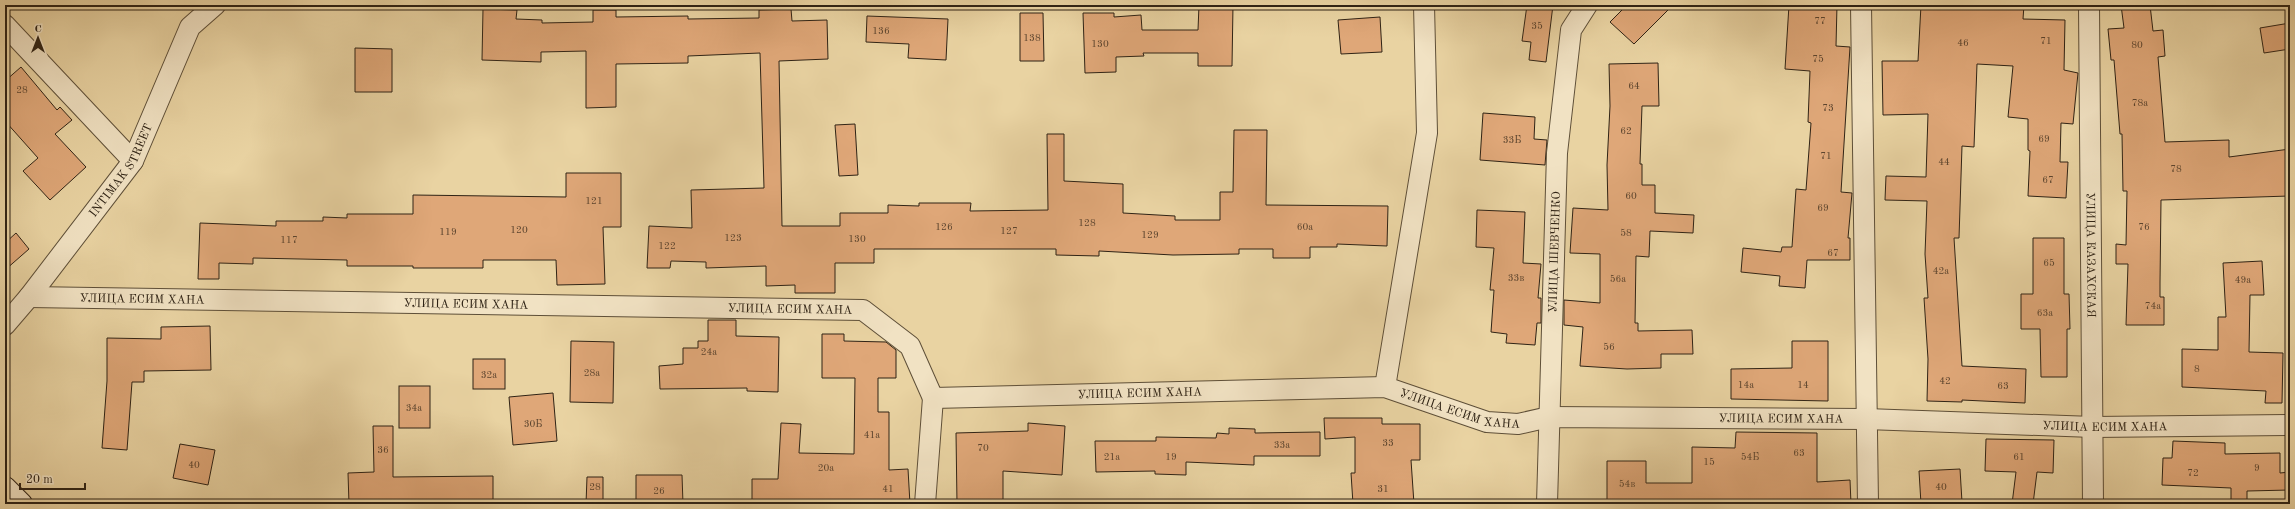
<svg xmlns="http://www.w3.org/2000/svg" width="2295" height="509" font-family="'Old Standard TT',serif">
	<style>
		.building { fill: #dfa778; stroke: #2f2315 }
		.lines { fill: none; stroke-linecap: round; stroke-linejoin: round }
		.street-casing { stroke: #5e4f38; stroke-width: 22 }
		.secondary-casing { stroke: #2f2315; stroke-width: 24 }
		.street { stroke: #f1e2c3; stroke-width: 20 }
		.secondary { stroke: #f1e2c3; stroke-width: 22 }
		.labels { text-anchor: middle; stroke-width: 3; stroke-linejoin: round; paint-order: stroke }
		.number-label { font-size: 10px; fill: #5b442e }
		.street-label { font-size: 12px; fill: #2f2315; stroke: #f1e2c3 }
	</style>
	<rect width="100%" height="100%" fill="#e9d3a2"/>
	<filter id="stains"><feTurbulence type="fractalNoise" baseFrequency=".005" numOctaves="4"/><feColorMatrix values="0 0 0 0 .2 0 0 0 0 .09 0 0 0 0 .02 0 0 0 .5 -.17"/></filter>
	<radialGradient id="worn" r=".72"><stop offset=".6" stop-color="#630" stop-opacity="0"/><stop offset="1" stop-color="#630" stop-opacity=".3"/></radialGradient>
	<g class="building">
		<path d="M1199 5H1233L1232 66H1198V53H1143L1144 56 1116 57V72L1085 73 1083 13H1114V17L1141 15 1142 30H1198Z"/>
		<path d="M1527 5H1553L1546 62 1529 60 1531 42 1522 41Z"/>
		<path d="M1627 5H1673L1634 44 1610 22Z"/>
		<path d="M1789 5H1837L1836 46 1850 47 1841 192 1852 193 1848 238H1850V260H1807L1805 288 1779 286 1780 276 1741 272 1743 248 1781 252 1782 247H1792L1796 189 1806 190 1811 123 1808 122 1810 71 1785 69Z"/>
		<path d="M1921 5H2024L2023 19 2065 20 2064 70 2078 73 2073 124 2061 123 2060 162H2068L2066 198 2028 196 2030 151 2028 150V119L2008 117 2013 66 1977 64 1974 147 1962 146 1959 238H1954L1962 366 2026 369 2025 403 1962 400V402L1927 401 1928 359 1924 298H1928L1925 254 1927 201 1885 200 1886 176 1926 177 1928 114 1883 115 1882 61H1918Z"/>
		<path d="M2121 5H2150L2153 31 2163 30 2165 56 2158 57 2165 142 2229 140V157L2290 149V196L2161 200 2160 283V297H2164V325H2126L2128 264H2116V244L2126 245 2127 191H2123L2122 134H2120L2114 60H2111L2108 29 2124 28Z"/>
		<path d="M483 9 517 10 516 19 542 20V23L593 22V10H616V17L688 16V19L759 18V10L791 9 792 21 827 20 828 59 779 61 782 226H840V213H888V205L919 206V203H971L970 211 1048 210 1047 134H1064V181L1123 184V213L1175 216V220H1220V192H1233L1234 130H1267L1266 205 1388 206 1387 246 1337 244V247H1310V258H1273V249H1239V254L1173 255 1099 251V256L1056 255V249H874V263H835V293H795V285L766 286V266L706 268V262L671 261 670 268H647L649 226 692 228 691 190 764 188 760 53 688 56V63L616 64V107L586 108V51L541 52V62L482 60Z"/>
		<path d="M1020 13H1043L1044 61H1020Z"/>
		<path d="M867 16 948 19 946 60 908 58 909 44 866 42Z"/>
		<path d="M1380 17 1382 52 1341 54 1338 20Z"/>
		<path d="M2290 23V49L2264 53 2260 28Z"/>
		<path d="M355 48 392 49V92H355Z"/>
		<path d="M1658 63 1659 106H1642L1640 164H1642V185H1655V213L1694 215 1693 233 1650 231 1649 257 1636 256 1635 323H1638V331L1692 330 1693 354H1661V368L1627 369 1580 366 1583 327 1564 325V300L1600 303V254L1570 253 1573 208 1608 210 1607 165 1610 106 1609 64Z"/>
		<path d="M21 67 57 110 60 107 72 120 55 134 86 167 50 200 23 171 38 158 5 121V81Z"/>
		<path d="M1483 113 1535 117 1534 139 1547 140 1545 165 1480 160Z"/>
		<path d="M855 124 858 175 839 176 835 125Z"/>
		<path d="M566 173H621V227H603L605 284 557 285 556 260H483V268H413V266H347V260L253 258V264L219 263V279H198L200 223 276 226V221H323V217L347 218V214H413V195L566 197Z"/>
		<path d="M1477 210 1525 212 1523 263 1541 264 1538 298H1541V323H1537L1535 345 1506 343 1507 334 1491 332 1494 290H1490L1494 248 1476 247Z"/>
		<path d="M16 233 29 249 5 270V243Z"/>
		<path d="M2033 238H2064V294H2069L2070 329H2067V377H2041L2040 329H2021V294H2033Z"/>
		<path d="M2262 261 2264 295H2250L2249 352 2283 353 2282 403H2265L2266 391 2182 387V349L2218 350V317H2226L2223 263Z"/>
		<path d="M708 320H736V336L779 337 778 392 747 391V388L660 389 659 366 683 364V348H698V341H708Z"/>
		<path d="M210 326 211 370 144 371V382H132L127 450 102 448 107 381V338L161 339V327Z"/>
		<path d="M822 334H844V341L886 342 896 350V378H878V412H889V470L908 469 910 504H752V479H778L781 423 801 424 799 453 854 454 855 378H822Z"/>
		<path d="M571 341 614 342 613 403 570 402Z"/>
		<path d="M1792 341H1828V401L1731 399V369L1792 368Z"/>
		<rect x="473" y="359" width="32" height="30"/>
		<rect x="399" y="386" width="31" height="42"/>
		<path d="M553 393 557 441 513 445 509 397Z"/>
		<path d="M1324 418H1382V424H1420V460H1411L1414 504H1353L1351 473H1355V437L1325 439Z"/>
		<path d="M1028 423 1065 426 1062 475 1003 471V504H957L956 433 1028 431Z"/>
		<path d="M373 426H393V477L493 476V504H349L348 473 374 472Z"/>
		<path d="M1229 428 1255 429V433L1320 432V456H1254V465L1186 462V475L1155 474V471L1096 472 1095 441H1156V437L1216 438 1217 433 1229 434Z"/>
		<path d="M1736 432 1817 433V482L1850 480 1851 504H1607V461H1646V483H1692V447L1735 448Z"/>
		<path d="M1986 439 2054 440 2053 473 2037 472 2033 504H2012L2016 472 1985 471Z"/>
		<path d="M2173 441 2225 443V454L2280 453V473L2290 472V490L2247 491V504H2231V488L2162 485 2163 458H2172Z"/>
		<path d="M180 444 215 450 208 485 173 478Z"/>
		<path d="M1960 469 1962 502 1921 504 1919 471Z"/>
		<path d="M636 475H682L683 504H636Z"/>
		<path d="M587 477H603V504H586Z"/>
	</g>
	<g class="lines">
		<defs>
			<g id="street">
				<path d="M1861 5 1868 504"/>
				<path id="s1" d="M2089 5 2093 504"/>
				<path d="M5 25 133 161"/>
				<path id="s2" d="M29 297 863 310 910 346 933 398 1385 387 1487 422 1518 424 1549 417 1866 419 2093 427 2290 425"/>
				<path id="s3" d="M5 325 29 297 133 161 190 27 215 5"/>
				<path d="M1385 387 1427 133 1424 5"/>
				<path d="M925 504 933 398"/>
				<path id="s4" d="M1547 504 1557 153 1571 30 1587 5"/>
			</g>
			<path id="secondary" d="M5 488 21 504"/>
		</defs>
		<use href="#street" class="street-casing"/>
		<use href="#secondary" class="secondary-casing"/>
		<use href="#street" class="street"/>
		<use href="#secondary" class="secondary"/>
	</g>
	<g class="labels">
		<g class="number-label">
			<text x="1820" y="24">77</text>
			<text x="1537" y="29">35</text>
			<text x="881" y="34">136</text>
			<text x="1032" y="41">138</text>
			<text x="2046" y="44">71</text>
			<text x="1963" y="46">46</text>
			<text x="1100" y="47">130</text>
			<text x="2137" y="48">80</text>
			<text x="1818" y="62">75</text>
			<text x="1634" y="89">64</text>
			<text x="22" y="93">28</text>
			<text x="2140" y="106">78а</text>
			<text x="1828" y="111">73</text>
			<text x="1626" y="134">62</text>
			<text x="2044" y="142">69</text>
			<text x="1512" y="143">33Б</text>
			<text x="1826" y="159">71</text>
			<text x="1944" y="165">44</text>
			<text x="2176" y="172">78</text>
			<text x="2048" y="183">67</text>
			<text x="1631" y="199">60</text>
			<text x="594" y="204">121</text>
			<text x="1823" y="211">69</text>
			<text x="1087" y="226">128</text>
			<text x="944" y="230">126</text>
			<text x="1305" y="230">60а</text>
			<text x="2144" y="230">76</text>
			<text x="519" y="233">120</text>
			<text x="1009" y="234">127</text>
			<text x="448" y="235">119</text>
			<text x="1626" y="236">58</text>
			<text x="1150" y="238">129</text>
			<text x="733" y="241">123</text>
			<text x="857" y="242">130</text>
			<text x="289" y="243">117</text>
			<text x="667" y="249">122</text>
			<text x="1833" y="256">67</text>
			<text x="2049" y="266">65</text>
			<text x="1941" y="274">42а</text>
			<text x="1516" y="281">33в</text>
			<text x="1618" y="282">56а</text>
			<text x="2243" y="283">49а</text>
			<text x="2153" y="309">74а</text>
			<text x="2045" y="316">63а</text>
			<text x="1609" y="350">56</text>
			<text x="709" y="355">24а</text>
			<text x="2197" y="372">8</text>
			<text x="592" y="376">28а</text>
			<text x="489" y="378">32а</text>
			<text x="1945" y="384">42</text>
			<text x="1746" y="388">14а</text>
			<text x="1803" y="388">14</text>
			<text x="2003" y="389">63</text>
			<text x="414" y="411">34а</text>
			<text x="533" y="427">30Б</text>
			<text x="872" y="438">41а</text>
			<text x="1388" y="446">33</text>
			<text x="1282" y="448">33а</text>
			<text x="983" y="451">70</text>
			<text x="383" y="453">36</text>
			<text x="1799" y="456">63</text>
			<text x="1112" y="460">21а</text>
			<text x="1171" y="460">19</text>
			<text x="1750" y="460">54Б</text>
			<text x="2019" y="460">61</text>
			<text x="1709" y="465">15</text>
			<text x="194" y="468">40</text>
			<text x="826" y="471">20а</text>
			<text x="2257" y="471">9</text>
			<text x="2193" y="476">72</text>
			<text x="1627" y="487">54в</text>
			<text x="595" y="490">28</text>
			<text x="1941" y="490">40</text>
			<text x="888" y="492">41</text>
			<text x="1383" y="492">31</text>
			<text x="659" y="494">26</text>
		</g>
		<g class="street-label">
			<text dy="4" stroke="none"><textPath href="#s3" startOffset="194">INTIMAK STREET</textPath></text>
			<text dy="4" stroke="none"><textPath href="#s4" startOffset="252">УЛИЦА ШЕВЧЕНКО</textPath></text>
			<text dy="4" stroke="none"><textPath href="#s1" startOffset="250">УЛИЦА КАЗАХСКАЯ</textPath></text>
			<text dy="4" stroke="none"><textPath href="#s2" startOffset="113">УЛИЦА ЕСИМ ХАНА</textPath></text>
			<text dy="4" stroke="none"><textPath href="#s2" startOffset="437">УЛИЦА ЕСИМ ХАНА</textPath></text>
			<text dy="4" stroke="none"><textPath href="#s2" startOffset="761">УЛИЦА ЕСИМ ХАНА</textPath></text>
			<text dy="4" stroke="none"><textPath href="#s2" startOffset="1157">УЛИЦА ЕСИМ ХАНА</textPath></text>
			<text dy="4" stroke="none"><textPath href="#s2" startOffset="1481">УЛИЦА ЕСИМ ХАНА</textPath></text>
			<text dy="4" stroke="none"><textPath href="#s2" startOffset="1805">УЛИЦА ЕСИМ ХАНА</textPath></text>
			<text dy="4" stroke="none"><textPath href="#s2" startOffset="2129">УЛИЦА ЕСИМ ХАНА</textPath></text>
		</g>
	</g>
	<rect width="2295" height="509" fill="none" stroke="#e9d3a2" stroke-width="20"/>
	<rect x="6" y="6" width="2283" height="497" fill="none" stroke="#2f2315" stroke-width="2"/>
	<rect x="10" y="10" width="2275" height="489" fill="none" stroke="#2f2315"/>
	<g transform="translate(38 38)" stroke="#f1e2c3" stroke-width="3" paint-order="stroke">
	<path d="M0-3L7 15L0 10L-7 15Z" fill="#2f2315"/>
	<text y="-6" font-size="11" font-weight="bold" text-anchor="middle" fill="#2f2315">С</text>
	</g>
	<path d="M20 483v6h65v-6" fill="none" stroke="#2f2315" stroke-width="2"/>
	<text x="26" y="483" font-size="12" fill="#2f2315" stroke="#f1e2c3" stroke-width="3" paint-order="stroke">20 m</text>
	<rect width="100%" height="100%" filter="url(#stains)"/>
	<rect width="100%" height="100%" fill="url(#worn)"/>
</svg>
